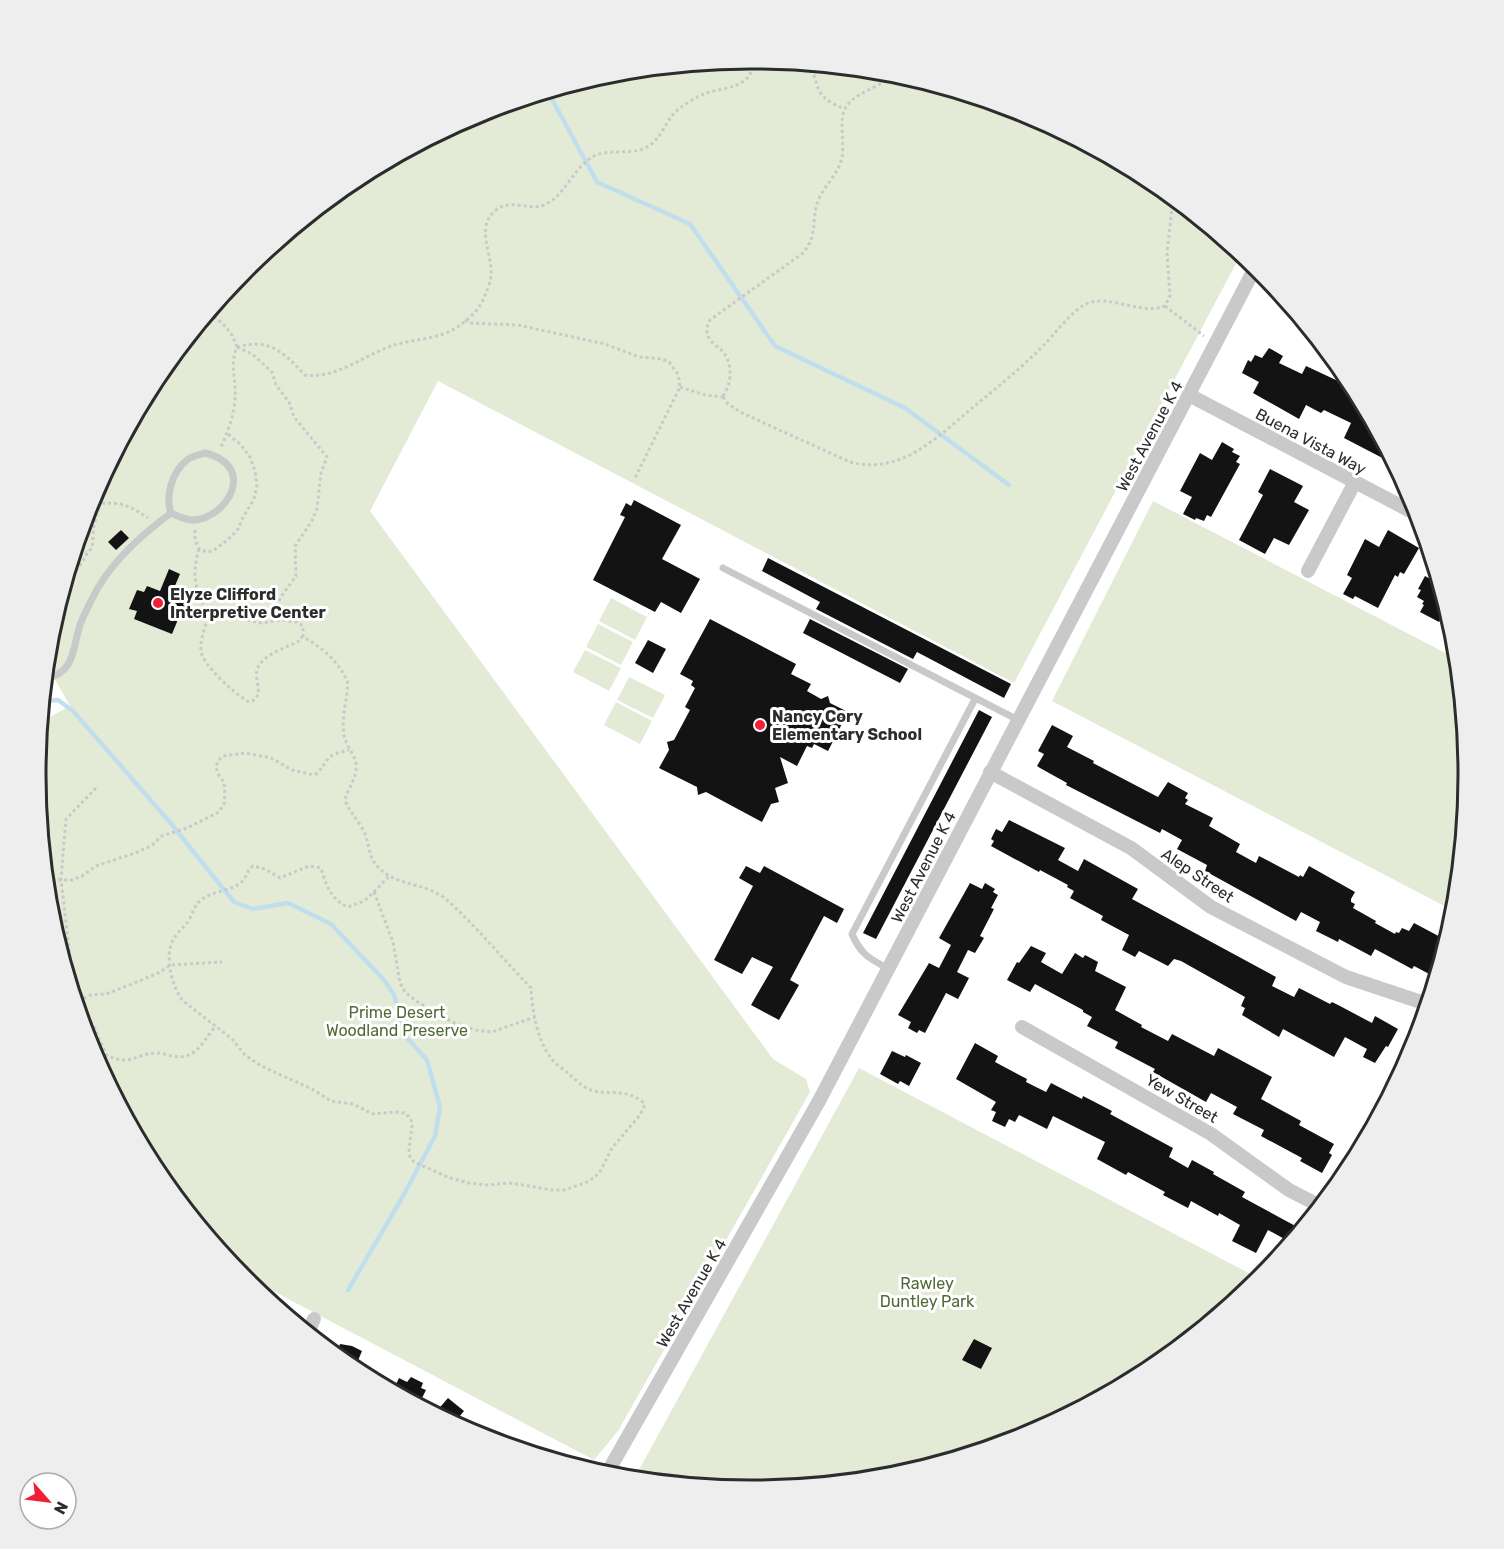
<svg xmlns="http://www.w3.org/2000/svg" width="1504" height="1549" font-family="Rubik,sans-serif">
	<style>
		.green { fill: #e3ebd7 }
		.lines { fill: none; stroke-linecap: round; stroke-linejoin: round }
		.stream { stroke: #c1deed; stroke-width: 4.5 }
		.building { fill: #131313 }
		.path { stroke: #c9c9c9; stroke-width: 3; stroke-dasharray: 3 3; stroke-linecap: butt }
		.lane { stroke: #c9c9c9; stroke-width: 7 }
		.street { stroke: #c9c9c9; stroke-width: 14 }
		.poi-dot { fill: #f11f36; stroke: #fff; stroke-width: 2 }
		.labels { text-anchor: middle; stroke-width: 6; stroke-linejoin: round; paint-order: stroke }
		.street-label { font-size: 16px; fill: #2c2c2c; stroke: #fff }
		.poi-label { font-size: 16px; font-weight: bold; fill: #2c2c2c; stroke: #fff; text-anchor: start }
		.park-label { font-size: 16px; fill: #506a36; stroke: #fff }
		.rim { fill: none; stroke: #2c2c2c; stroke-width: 3 }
	</style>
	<rect width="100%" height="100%" fill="#fff"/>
	<g class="green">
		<path d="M752 59 892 72 1026 113 1150 179 1241 254 1014 683 438 381 370 511 773 1059 806 1079 810 1092 618 1431 594 1460 239 1273 156 1172 90 1048 50 914 36 775 41 722 70 706 47 665 50 634 91 500 157 376 246 268 355 179 478 113 613 72Z"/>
		<path d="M1153 501 1457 659 1468 775 1454 911 1052 701Z"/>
		<path d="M611 598 647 617 635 640 599 621Z"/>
		<path d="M598 624 633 642 621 665 586 647Z"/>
		<path d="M585 650 621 668 609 691 573 672Z"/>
		<path d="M629 677 665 695 653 718 617 700Z"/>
		<path d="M616 702 652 721 640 744 604 725Z"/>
		<path d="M859 1068 1260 1279 1149 1370 1026 1436 891 1477 752 1490 634 1479Z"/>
	</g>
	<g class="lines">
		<g class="stream">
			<path d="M548 92 597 182 690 224 775 346 905 408 1009 485"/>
			<path d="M43 701 58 700 73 711 168 820 234 902 253 909 288 903 331 924 385 981 394 995 406 1037 427 1060 440 1107 435 1136 402 1198 348 1290"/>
		</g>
	</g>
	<g class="building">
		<path d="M1269 348 1283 356 1279 363 1302 374 1306 366 1353 388 1394 464 1344 438 1351 423 1324 410 1321 413 1306 405 1299 419 1253 393 1259 382 1242 373 1248 360 1251 362 1255 355 1262 358Z"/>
		<path d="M1222 442 1234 449 1232 452 1240 456 1236 462 1240 464 1211 517 1207 515 1204 521 1196 518 1195 520 1183 514 1192 497 1180 491 1200 453 1212 460Z"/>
		<path d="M1270 469 1303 486 1294 502 1309 510 1289 545 1274 538 1265 554 1239 540 1263 495 1258 492Z"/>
		<path d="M634 500 681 525 662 559 700 579 681 613 661 602 655 612 593 580 625 517 620 515 626 503 631 506Z"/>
		<path d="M121 530 129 538 116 550 108 542Z"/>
		<path d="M1388 530 1419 548 1404 574 1400 572 1398 577 1395 575 1378 608 1355 596 1353 599 1343 594 1352 578 1347 575 1365 539 1379 547Z"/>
		<path d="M768 558 1011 684 1004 698 917 652 913 659 816 609 820 602 762 571Z"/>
		<path d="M169 569 180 574 171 595 185 600 183 605 190 608 185 619 179 617 172 634 134 619 137 611 129 609 137 590 144 592 147 586 160 591Z"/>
		<path d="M1425 576 1439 584 1447 610 1439 622 1420 612 1424 605 1422 604 1424 601 1417 597 1421 590 1418 589Z"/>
		<path d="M710 619 796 664 791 674 811 684 807 691 821 699 828 696 830 703 848 712 828 751 814 744 812 748 807 746 797 766 780 757 788 783 775 788 779 802 771 804 762 822 706 792 698 795 697 787 659 768 669 750 667 742 674 740 690 710 685 707 695 688 691 685 693 681 680 674Z"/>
		<path d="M810 619 908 669 900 683 803 633Z"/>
		<path d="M648 640 666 649 653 673 635 663Z"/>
		<path d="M979 710 992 717 876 939 863 933Z"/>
		<path d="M1052 725 1073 736 1067 747 1094 761 1093 763 1158 797 1168 782 1188 793 1185 798 1188 800 1185 804 1213 818 1209 826 1240 844 1236 852 1256 863 1259 856 1299 877 1300 875 1303 877 1309 866 1355 892 1351 899V902L1355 904 1353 908 1376 921 1375 923 1395 934 1396 932 1399 933 1402 928 1409 931 1414 923 1446 940 1435 977 1414 966 1412 969 1375 949 1371 956 1339 939 1338 942 1316 931 1320 922 1301 912 1296 921 1205 871 1207 865 1177 849 1182 840 1162 829 1160 833 1066 785 1067 783 1040 768 1037 766 1044 754 1038 751Z"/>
		<path d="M1009 820 1065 848 1058 860 1078 871 1084 859 1138 889 1132 899 1276 977 1272 986 1294 997 1299 988 1330 1004 1332 1002 1340 1006 1372 1023 1375 1016 1398 1029 1388 1047 1386 1046 1375 1063 1363 1057 1367 1049 1345 1037 1334 1057 1283 1029 1279 1037 1242 1015 1245 1008 1241 1006 1245 997 1181 961 1174 959 1168 966 1139 951 1135 957 1122 950 1129 935 1101 920 1103 916 1070 898 1074 891 1067 887 1068 885 1040 870 1039 872 991 846 994 841 991 839 996 829 1002 832Z"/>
		<path d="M746 866 760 873 764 866 844 909 837 923 824 916 790 980 799 985 779 1020 751 1005 773 967 752 957 742 974 714 960 753 886 739 878Z"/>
		<path d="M970 883 982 889 985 883 995 889 993 892 998 895 991 908 994 909 980 936 984 938 975 953 968 950 957 972 969 978 958 999 946 993 925 1033 919 1030 917 1033 908 1028 911 1022 898 1015 929 963 939 968 951 945 939 938Z"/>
		<path d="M1031 946 1046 953 1041 962 1062 974 1075 953 1083 958 1085 955 1098 962 1095 971 1126 987 1115 1010 1142 1025 1141 1027 1168 1041 1172 1034 1214 1056 1218 1048 1272 1077 1261 1099 1301 1121 1299 1125 1334 1144 1329 1153 1332 1155 1322 1173 1300 1161 1302 1158 1261 1136 1264 1130 1233 1114 1237 1107 1211 1093 1206 1102 1153 1072 1155 1069 1115 1048 1118 1042 1087 1026 1092 1017 1083 1012V1010L1035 984 1030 992 1007 980 1017 962 1019 963Z"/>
		<path d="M975 1043 998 1056 995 1062 1027 1079 1026 1082 1046 1092 1051 1083 1082 1099 1083 1096 1112 1111 1110 1114 1173 1148 1169 1157 1188 1168 1192 1160 1214 1172 1213 1174 1245 1192 1242 1197 1301 1229 1290 1242 1268 1230 1256 1253 1232 1241 1240 1225 1219 1213 1218 1216 1191 1201 1188 1208 1163 1195 1165 1192 1128 1172 1126 1175 1097 1159 1105 1142 1053 1116 1047 1129 1019 1115 1015 1122 1009 1119 1005 1127 992 1121 996 1112 991 1110 996 1102 956 1079Z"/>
		<path d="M892 1051 905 1057 906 1055 921 1063 909 1086 900 1081 898 1084 880 1074Z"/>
		<path d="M974 1339 992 1348 981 1369 962 1360Z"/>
		<path d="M329 1342 339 1347 340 1344 352 1346 362 1351 354 1370 326 1347Z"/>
		<path d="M411 1377 423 1383 421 1388 426 1390 419 1404 393 1391 399 1378 407 1382Z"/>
		<path d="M448 1398 464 1411 454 1423 435 1413Z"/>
	</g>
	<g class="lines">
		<g class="path">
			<path d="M809 64C815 73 815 83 820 92 825 101 836 105 844 109"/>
			<path d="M1165 306 1204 336"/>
			<path d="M209 313C223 323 232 331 237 347 229 365 237 381 235 399 234 416 227 434 220 449"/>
			<path d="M465 320 470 323 518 325 605 344 639 357 662 359 669 362 678 374 680 387 634 480"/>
			<path d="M237 347C270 337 285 354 305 375 338 379 363 355 394 345 414 339 441 339 459 326 470 318 481 308 485 295 488 289 491 280 491 274 492 252 475 226 496 210 511 198 529 211 544 205 566 196 573 166 596 155 611 149 631 155 645 148 663 140 665 118 680 108 687 103 696 97 704 94 716 89 737 89 746 79 752 74 753 66 755 59"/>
			<path d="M237 347 252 354 272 372 276 385 289 402 294 417 327 457 321 473 317 508 312 521 295 546 296 576 280 598 278 611 281 620"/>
			<path d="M680 387 705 395 723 397"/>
			<path d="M723 396C732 383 733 364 723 352 719 347 712 344 709 338 705 332 707 326 710 320L803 253C818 235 811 221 818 201 824 185 839 174 842 157 845 142 838 119 846 107 855 92 882 87 895 73"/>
			<path d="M723 397 728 404 742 413 850 462C903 476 940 434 977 404 999 386 1021 368 1042 347 1054 335 1070 313 1084 305 1107 292 1140 316 1165 306L1170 296 1167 253 1173 198"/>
			<path d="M90 503C120 504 121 500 148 518"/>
			<path d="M195 530V540L199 549 207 552 213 551 231 537 238 529 242 519 254 499 257 486 255 471 250 457 241 445 227 433"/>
			<path d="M77 544 87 552"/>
			<path d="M199 549C192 571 194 593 208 612 207 625 200 637 201 650 201 664 236 695 249 702 266 697 254 682 257 670 261 655 287 647 299 641L302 637"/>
			<path d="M70 569 73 571C85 564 83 556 92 548L94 525 100 503"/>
			<path d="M188 613 208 612 261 623 281 620 297 622 303 626V637C322 647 341 663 348 684 347 700 341 719 344 735 346 747 358 757 356 770 355 781 347 790 345 800 349 811 356 818 362 828 373 847 364 860 388 875 405 886 428 884 447 900 477 927 503 959 531 988 532 1010 537 1040 551 1058 555 1064 563 1069 568 1073 575 1079 582 1087 591 1090 609 1096 625 1087 644 1103V1107L640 1115 612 1148 601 1170 595 1177 585 1183 564 1190H552L510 1183 487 1185 469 1183 450 1178 414 1162 410 1157 409 1149 412 1126 411 1119 405 1113 396 1112 373 1114 353 1104 331 1101 312 1089 261 1066 245 1055 232 1039 182 1000C172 985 165 960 172 942 176 933 184 928 189 920 193 913 194 905 201 900 211 892 228 891 239 884 247 879 246 871 253 866L265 869 280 878 309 866 321 868C326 885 331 900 348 907L364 901 374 892 393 942 400 983 405 992 416 1001 456 1024 476 1030 492 1032 535 1017"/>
			<path d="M96 788 66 819 61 879 74 992 83 1016 93 1024 106 1055C131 1067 134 1054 156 1053 166 1053 175 1059 185 1056 198 1054 207 1036 215 1027"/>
			<path d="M46 880H72L82 876 96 866 138 852 151 846 162 836 187 828 219 812 224 804 225 793 224 782 218 774 216 767 218 761 223 756 245 753 271 758 292 770 314 775C322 771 323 764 329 758 334 753 342 752 349 750"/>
			<path d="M374 892 389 876"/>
			<path d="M78 1001 91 995 106 994 132 984 160 972 170 965 222 962"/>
		</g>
		<g class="lane">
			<path d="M205 453C258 466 227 518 194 520 186 520 177 516 171 513 165 496 172 472 187 460 192 456 199 455 205 453Z"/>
			<path d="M723 568 1018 720"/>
			<path d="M45 679C76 672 72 649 80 625 83 616 88 607 92 599 108 565 141 535 171 513"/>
			<path d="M889 969C870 959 861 955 852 934L975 699"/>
		</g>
		<g class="street">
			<path d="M1189 395 1418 515"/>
			<path d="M1308 571 1355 482"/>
			<path d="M990 772 1131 848 1211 907 1346 977 1427 1004"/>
			<path d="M1022 1027 1211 1134 1289 1190 1320 1206"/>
			<path d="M308 1332 314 1319"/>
			<path d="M606 1475 819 1101 1256 266"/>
		</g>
	</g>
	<g class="poi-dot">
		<circle cx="158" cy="603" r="6"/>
		<circle cx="760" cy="725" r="6"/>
	</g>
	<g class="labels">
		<g class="street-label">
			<text transform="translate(1149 436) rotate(-62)" y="6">West Avenue K 4</text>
			<text transform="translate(1311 441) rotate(28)" y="6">Buena Vista Way</text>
			<text transform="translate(923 867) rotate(-63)" y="6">West Avenue K 4</text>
			<text transform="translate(1198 875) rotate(34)" y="6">Alep Street</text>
			<text transform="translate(1182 1098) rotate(30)" y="6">Yew Street</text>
			<text transform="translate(691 1293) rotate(-60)" y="6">West Avenue K 4</text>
		</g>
		<g class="poi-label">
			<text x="170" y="600">Elyze Clifford<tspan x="170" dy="18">Interpretive Center</tspan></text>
			<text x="772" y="722">Nancy Cory<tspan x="772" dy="18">Elementary School</tspan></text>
		</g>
		<g class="park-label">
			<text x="397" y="1018">Prime Desert<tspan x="397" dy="18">Woodland Preserve</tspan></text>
			<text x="927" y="1289">Rawley<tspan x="927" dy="18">Duntley Park</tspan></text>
		</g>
	</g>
	<path d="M0 0H1504V1549H0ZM751 69H753A705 705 0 0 1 1458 774V775A705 705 0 0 1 753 1480H751A705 705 0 0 1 46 775V774A705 705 0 0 1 751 69Z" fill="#eee" fill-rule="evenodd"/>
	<path class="rim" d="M751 69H753A705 705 0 0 1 1458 774V775A705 705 0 0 1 753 1480H751A705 705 0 0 1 46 775V774A705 705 0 0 1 751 69Z"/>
	<g transform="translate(48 1501) rotate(118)"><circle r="28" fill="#ffffff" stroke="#ababab" stroke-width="1.5"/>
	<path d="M0-4.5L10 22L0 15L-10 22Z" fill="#f11f36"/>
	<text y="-9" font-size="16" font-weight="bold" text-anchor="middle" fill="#2c2c2c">N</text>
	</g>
</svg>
